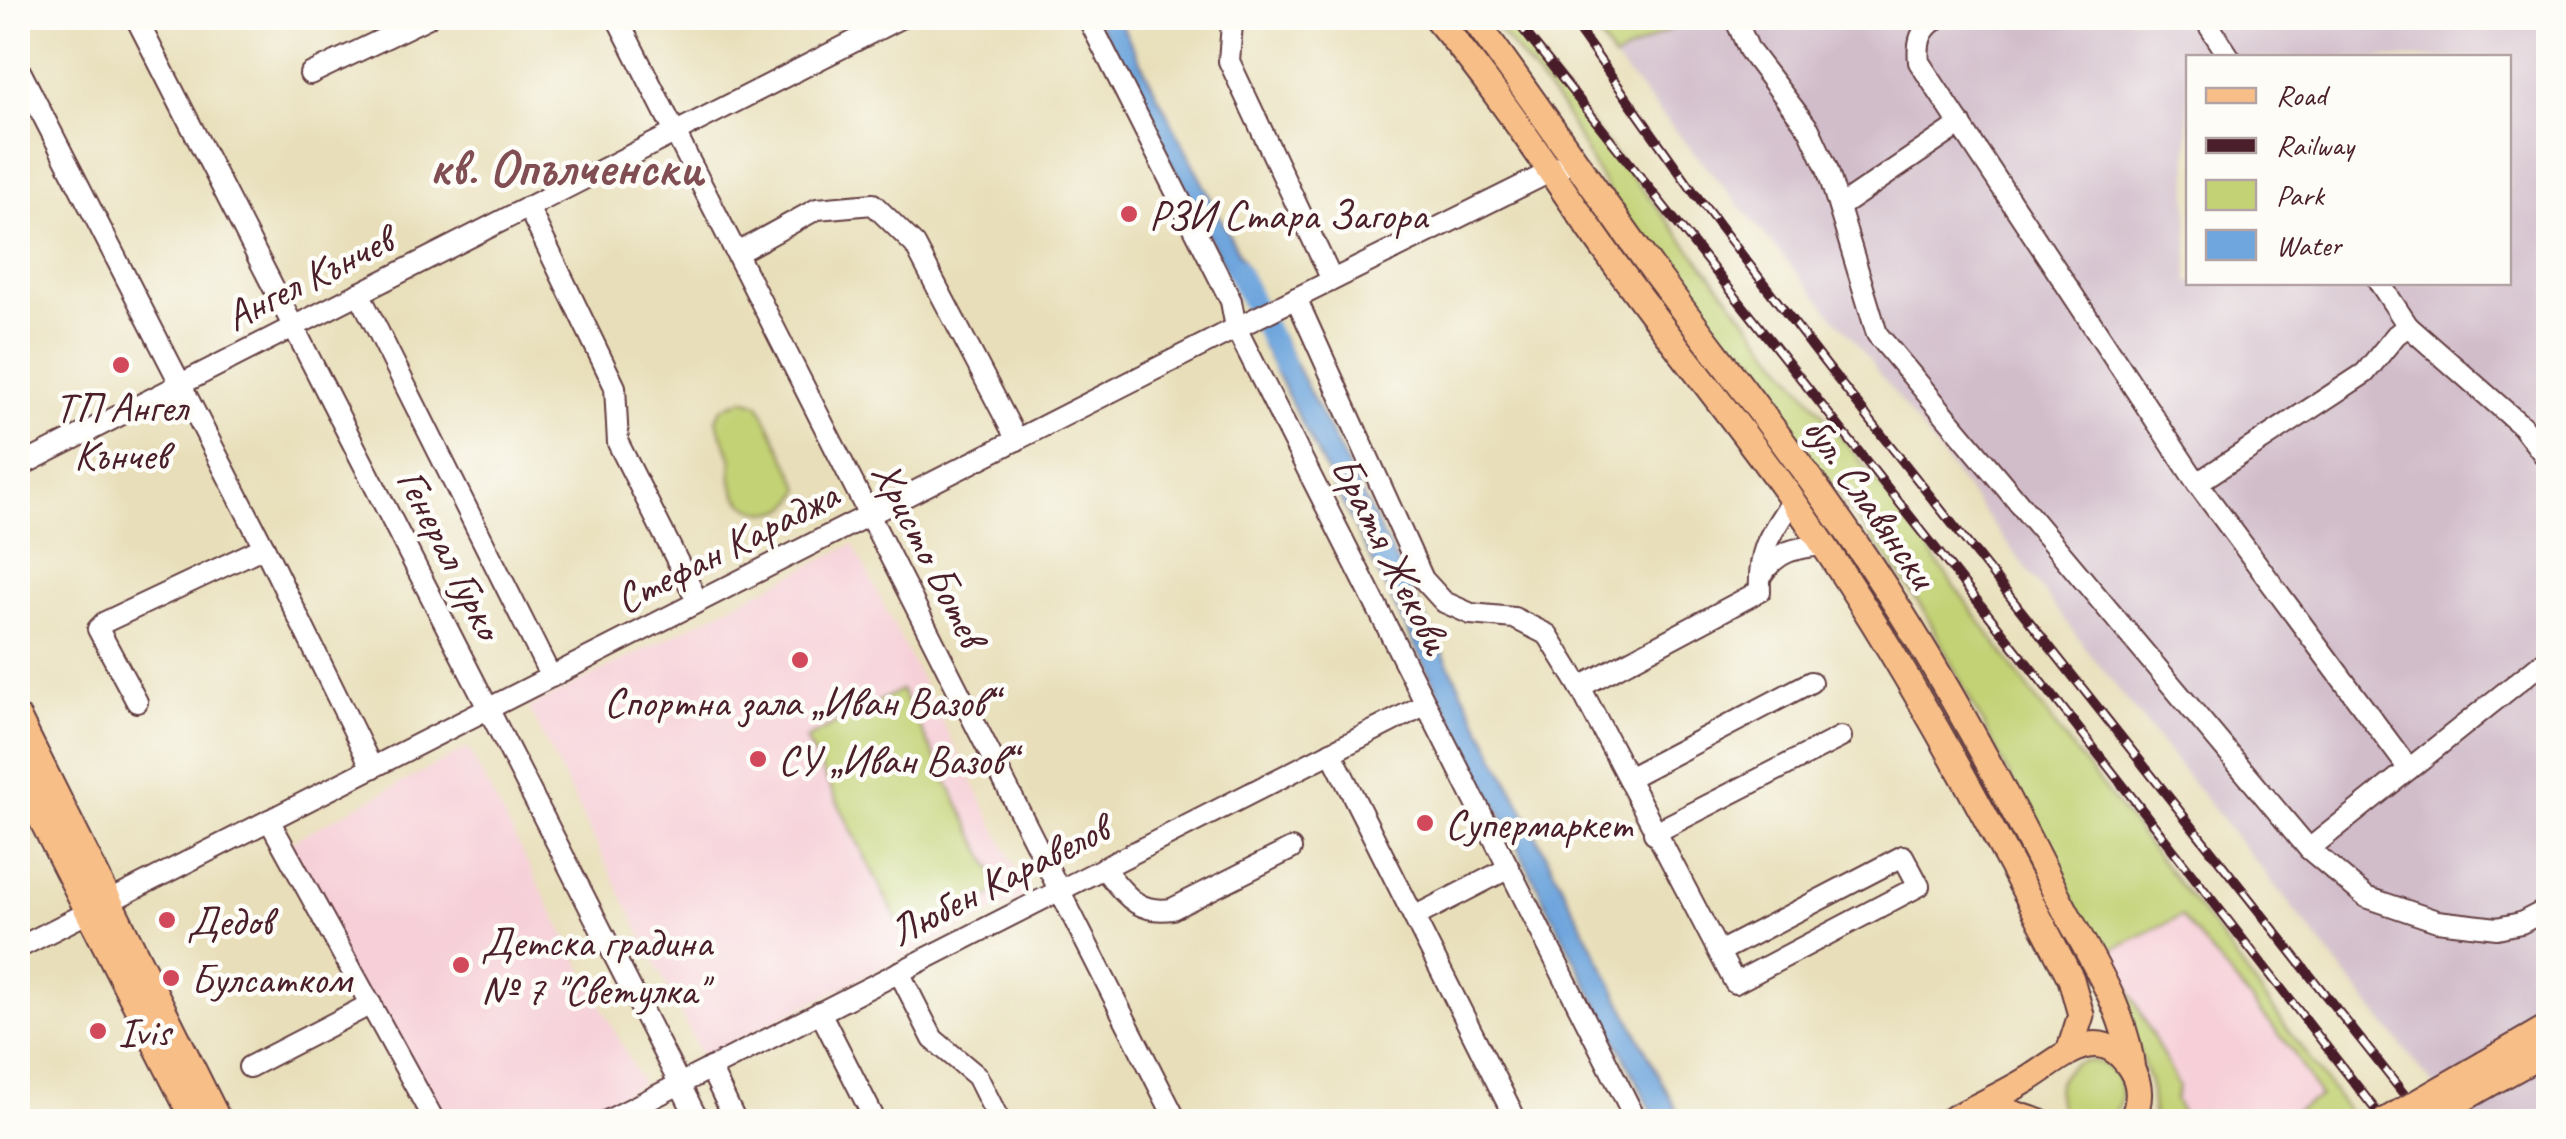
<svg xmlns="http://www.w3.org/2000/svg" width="2566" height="1139" font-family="Caveat,sans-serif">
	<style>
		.built { fill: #f6cfd8 }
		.industrial { fill: #d1bdca; fill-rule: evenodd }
		.green { fill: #c2d275; stroke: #867850; stroke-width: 2.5 }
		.water { fill: #6ea6dd; stroke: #5c6284; stroke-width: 2.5 }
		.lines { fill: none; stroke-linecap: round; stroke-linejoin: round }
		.canal { stroke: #6ea6dd; stroke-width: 22 }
		.minor-casing { stroke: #623c40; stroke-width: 24 }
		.major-casing { stroke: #623c40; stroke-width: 29 }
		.minor { stroke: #fff; stroke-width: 20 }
		.major { stroke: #f7be88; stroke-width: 25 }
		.rail-casing { stroke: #4a1f2b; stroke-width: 10 }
		.rail { stroke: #fdfcf7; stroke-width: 6; stroke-dasharray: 19; stroke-linecap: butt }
		.major-bridge-casing { stroke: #623c40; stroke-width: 29; stroke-linecap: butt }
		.major-bridge { stroke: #f7be88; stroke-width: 25 }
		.poi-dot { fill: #d1495b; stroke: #fdfcf7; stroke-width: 4 }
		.labels { text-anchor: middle; stroke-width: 9; stroke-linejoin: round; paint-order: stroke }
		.poi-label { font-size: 42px; fill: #4a1f2b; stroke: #fdfcf7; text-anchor: start }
		.street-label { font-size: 42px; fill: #4a1f2b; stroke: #fdfcf7 }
		.district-label { font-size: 52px; font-weight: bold; fill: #814f53; stroke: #fdfcf7 }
	</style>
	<rect width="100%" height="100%" fill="#fdfcf7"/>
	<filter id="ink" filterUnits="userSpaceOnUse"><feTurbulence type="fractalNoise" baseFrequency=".01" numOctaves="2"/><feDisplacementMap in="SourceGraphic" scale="20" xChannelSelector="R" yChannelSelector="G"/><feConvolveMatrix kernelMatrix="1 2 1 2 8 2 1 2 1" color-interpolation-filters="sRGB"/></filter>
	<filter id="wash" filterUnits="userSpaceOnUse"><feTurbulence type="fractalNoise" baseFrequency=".0048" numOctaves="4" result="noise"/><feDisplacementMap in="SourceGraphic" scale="40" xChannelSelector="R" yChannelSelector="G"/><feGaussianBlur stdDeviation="2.25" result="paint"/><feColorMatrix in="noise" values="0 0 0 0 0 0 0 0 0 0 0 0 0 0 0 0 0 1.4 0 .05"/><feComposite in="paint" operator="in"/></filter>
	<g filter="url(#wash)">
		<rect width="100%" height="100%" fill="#e8dfba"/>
		<g class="built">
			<path d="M853 544 1029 895 702 1057 529 708Z"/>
			<path d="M468 748 642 1084 570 1121H422L280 847Z"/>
			<path d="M2181 916 2292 1050 2320 1096 2279 1121H2186L2108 951Z"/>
		</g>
		<path class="industrial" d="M1691 18H2548V1121H2462L2091 655 1855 341 1614 59ZM2188 58H2508V282H2188Z"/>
		<g class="green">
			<path d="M1489 18H1505L1896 505 2064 738 2213 927 2352 1117 2344 1121H2279L2320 1096 2292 1050 2181 916 2109 951 2179 1087 2175 1100 2186 1121H2157L2153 1114 2150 1081 2100 952 1926 614 1901 576 1614 202 1561 107Z"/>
			<path d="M1586 18H1691L1614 59Z"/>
			<path d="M744 399 759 404 801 489C796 501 787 512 772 512 752 513 735 502 732 481 730 473 733 465 731 457 727 444 720 432 716 419L722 408Z"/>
			<path d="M901 690 1002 890 906 938 806 739Z"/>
			<circle cx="2089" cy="1093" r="32"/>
		</g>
		<g class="water">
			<path d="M1096 18H1118L1256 287 1239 296Z"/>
			<path d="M1281 336 1682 1121H1657L1262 345Z"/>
		</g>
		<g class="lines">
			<path class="canal" d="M1235 268 1284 365"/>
		</g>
	</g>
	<g filter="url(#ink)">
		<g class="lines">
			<defs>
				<g id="minor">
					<path d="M136 18 699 1122"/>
					<path d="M617 18 1177 1122"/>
					<path d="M1088 18 1231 301 1236 328 1637 1122"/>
					<path d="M1735 18 1749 50 1809 129 1827 168 1877 334 2309 849 2366 897 2437 921 2497 928 2521 923 2548 909"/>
					<path d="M1938 18C1920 29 1917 42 1919 62L2197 483 2409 769"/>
					<path d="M2204 18 2230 58"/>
					<path d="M1232 24 1229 61 1332 280"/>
					<path d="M18 67 264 547 372 768"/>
					<path d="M310 74 427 18"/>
					<path d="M528 207 615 387 618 443 698 602"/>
					<path d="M1839 207 1961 124"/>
					<path d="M737 253 817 209 873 204 915 245 1017 440"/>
					<path d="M2379 282 2408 326"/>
					<path d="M359 293 551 677"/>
					<path d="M1296 298 1423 579 1444 602 1471 614 1514 618 1548 635 1580 687 1735 983 1919 886 1903 856 1719 952"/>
					<path d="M18 467 900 18"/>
					<path d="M2197 483 2365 373 2396 335 2408 326 2522 426 2548 460"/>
					<path d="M1761 576C1777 550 1796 548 1824 545"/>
					<path d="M1580 687 1760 591C1758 549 1769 536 1792 501"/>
					<path d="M137 702 98 629 105 622 264 547"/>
					<path d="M1331 752 1517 1122"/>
					<path d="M1628 778 1811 682"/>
					<path d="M269 820 435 1122"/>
					<path d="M1654 833 1841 737"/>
					<path d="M2309 849 2548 658"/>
					<path d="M1103 868C1125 893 1135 914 1172 909L1291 849"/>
					<path d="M1414 917 1509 868"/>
					<path d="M18 948 1246 323 1564 165"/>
					<path d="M899 972 933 1039 977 1076 1000 1122"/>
					<path d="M820 1012 876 1122"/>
					<path d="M249 1067 371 1004"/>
					<path d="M710 1068 736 1122"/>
					<path d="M605 1122 1426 704"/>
				</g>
				<g id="major">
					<path d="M1436 18C1500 93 1553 177 1610 257 1681 356 1760 449 1827 550 1918 687 1995 833 2071 979L2081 1015 2070 1049"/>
					<path d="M1473 18C1535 101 1592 187 1653 270 1722 363 1795 454 1860 550 1934 658 1996 774 2055 891 2083 947 2126 1006 2132 1070"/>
					<path d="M18 718 219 1122"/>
					<path d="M18 773 195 1122"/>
					<path d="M2484 1064 2548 1027"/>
					<path d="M2494 1081 2548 1051"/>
					<path d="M1947 1122C1973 1108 2000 1096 2025 1081 2057 1063 2098 1016 2131 1069 2142 1086 2140 1104 2131 1122"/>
					<path d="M1973 1122 2009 1112 2039 1122"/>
				</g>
			</defs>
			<use href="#minor" class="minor-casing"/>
			<use href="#major" class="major-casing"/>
			<use href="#minor" class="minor"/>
			<use href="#major" class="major"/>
			<defs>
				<g id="rail">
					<path d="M1514 18 2068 715 2385 1122"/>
					<path d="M1570 18 1695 194 1824 362 2426 1122"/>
				</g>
			</defs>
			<use href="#rail" class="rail-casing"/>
			<use href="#rail" class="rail"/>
			<defs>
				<g id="major-bridge">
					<path d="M2383 1122 2484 1064"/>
					<path d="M2423 1122 2494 1081"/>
				</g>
			</defs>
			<use href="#major-bridge" class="major-bridge-casing"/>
			<use href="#major-bridge" class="major-bridge"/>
		</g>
	</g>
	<g class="poi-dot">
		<circle cx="1129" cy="214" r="10"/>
		<circle cx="121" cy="365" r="10"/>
		<circle cx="800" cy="660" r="10"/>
		<circle cx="758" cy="759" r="10"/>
		<circle cx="1425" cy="823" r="10"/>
		<circle cx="167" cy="920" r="10"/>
		<circle cx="461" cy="965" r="10"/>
		<circle cx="171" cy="978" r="10"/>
		<circle cx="98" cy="1031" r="10"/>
	</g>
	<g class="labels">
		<g class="poi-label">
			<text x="1149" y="229">РЗИ Стара Загора</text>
			<text x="121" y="421" text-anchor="middle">ТП Ангел<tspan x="121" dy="48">Кънчев</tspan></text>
			<text x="800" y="716" text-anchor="middle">Спортна зала „Иван Вазов“</text>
			<text x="778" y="774">СУ „Иван Вазов“</text>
			<text x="1445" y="838">Супермаркет</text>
			<text x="187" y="935">Дедов</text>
			<text x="481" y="956">Детска градина<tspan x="481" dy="48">№ 7 "Светулка"</tspan></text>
			<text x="191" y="993">Булсатком</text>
			<text x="118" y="1046">Ivis</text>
		</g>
		<g class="street-label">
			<text transform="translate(308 277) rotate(-27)" y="15">Ангел Кънчев</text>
			<text transform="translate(1871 501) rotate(55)" y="15">бул. Славянски</text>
			<text transform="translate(726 546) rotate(-27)" y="15">Стефан Караджа</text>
			<text transform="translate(451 553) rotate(63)" y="15">Генерал Гурко</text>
			<text transform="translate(930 553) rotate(63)" y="15">Христо Ботев</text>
			<text transform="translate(1392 554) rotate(63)" y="15">Братя Жекови</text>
			<text transform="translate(998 879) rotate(-27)" y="15">Любен Каравелов</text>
		</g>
		<g class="district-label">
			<text x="566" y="185">кв. Опълченски</text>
		</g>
	</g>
	<rect width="2566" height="1139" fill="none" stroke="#fdfcf7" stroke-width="60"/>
	<rect x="2186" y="55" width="325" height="230" fill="#fdfcf7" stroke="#b5a4a5" stroke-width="2.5"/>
	<rect x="2206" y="88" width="50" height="15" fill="#f7be88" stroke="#b5a4a5" stroke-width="2.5"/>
	<text x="2276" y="105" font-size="30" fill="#4a1f2b">Road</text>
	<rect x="2206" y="138" width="50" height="15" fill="#4a1f2b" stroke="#b5a4a5" stroke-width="2.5"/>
	<text x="2276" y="155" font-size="30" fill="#4a1f2b">Railway</text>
	<rect x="2206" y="180" width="50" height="30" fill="#c2d275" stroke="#b5a4a5" stroke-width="2.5"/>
	<text x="2276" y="205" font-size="30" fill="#4a1f2b">Park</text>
	<rect x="2206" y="230" width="50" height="30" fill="#6ea6dd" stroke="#b5a4a5" stroke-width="2.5"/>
	<text x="2276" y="255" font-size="30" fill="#4a1f2b">Water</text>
</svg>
